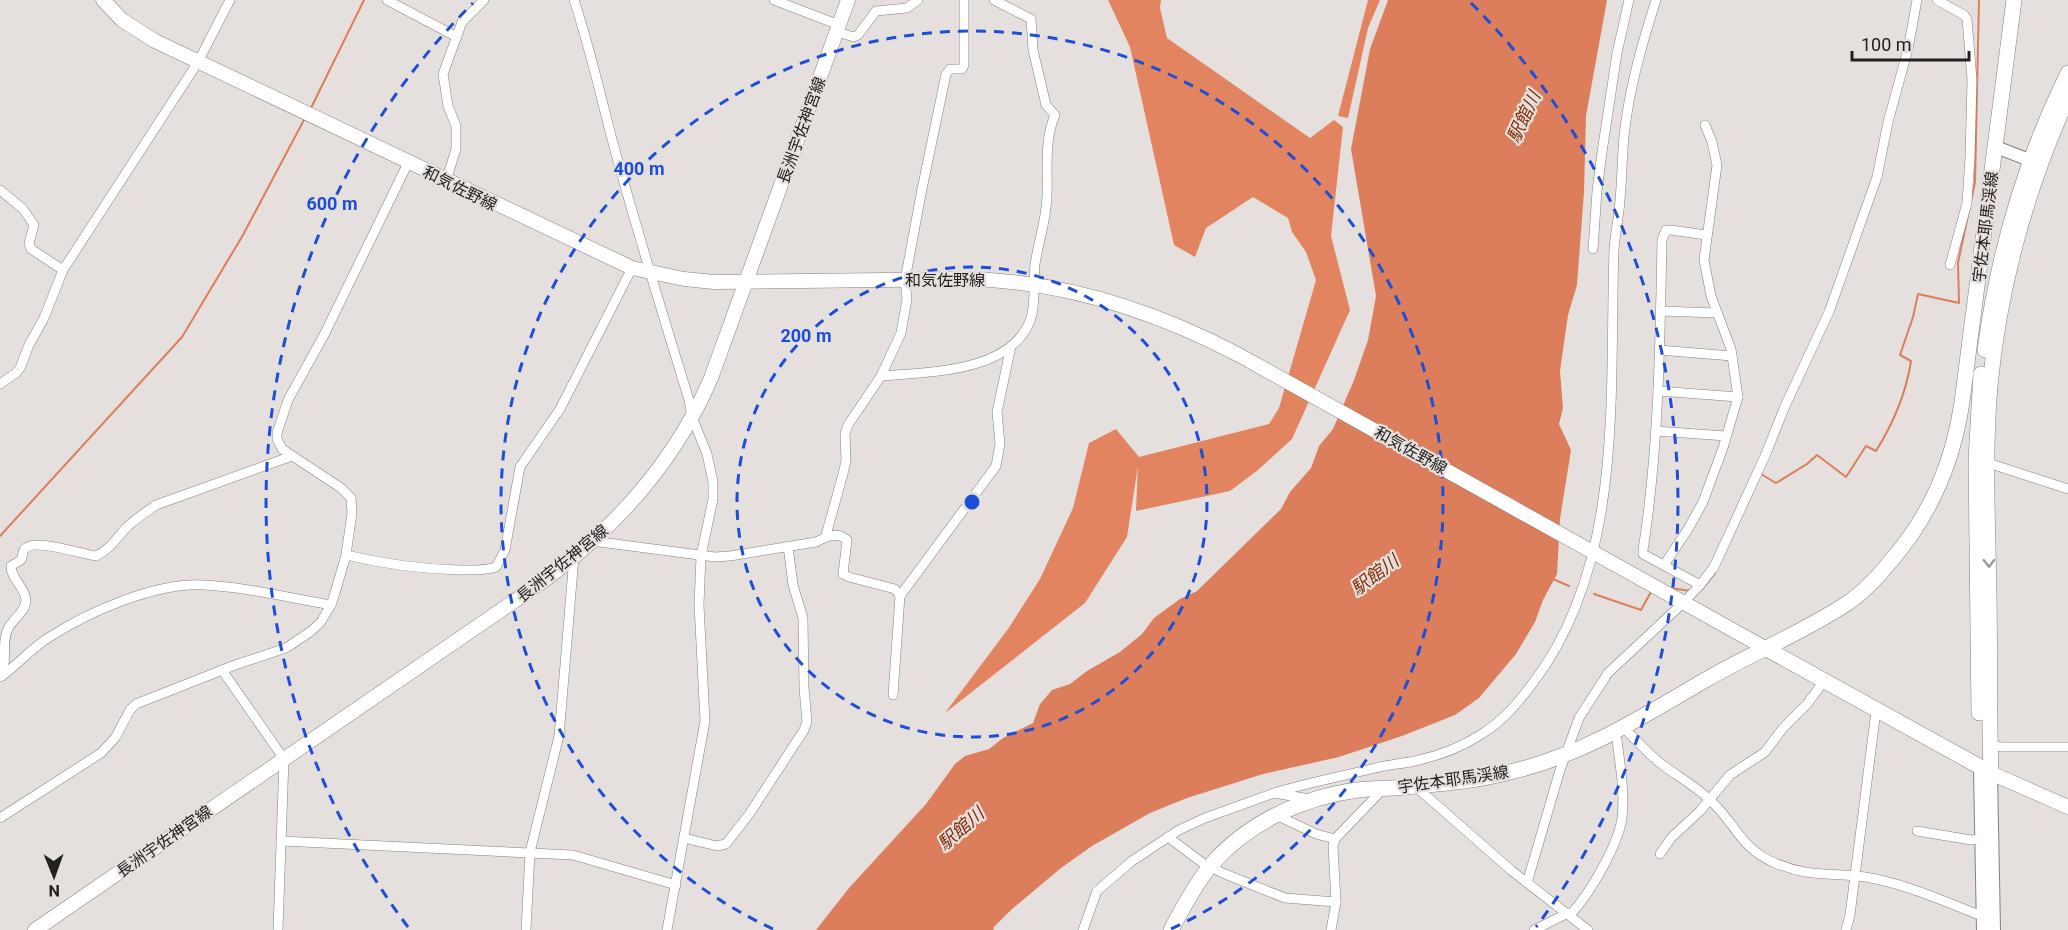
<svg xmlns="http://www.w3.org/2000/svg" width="2068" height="930" font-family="Roboto,'Noto Sans JP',sans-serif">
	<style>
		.forest { fill: #e38461 }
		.water { fill: #dc7e5b }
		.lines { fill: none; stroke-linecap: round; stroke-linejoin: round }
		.stream { stroke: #dc7e5b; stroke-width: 2 }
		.minor-casing { stroke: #85817f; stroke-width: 10 }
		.tertiary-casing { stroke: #85817f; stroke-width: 14 }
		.secondary-casing { stroke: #85817f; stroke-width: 15 }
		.primary-casing { stroke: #85817f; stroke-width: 16 }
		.minor { stroke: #fff; stroke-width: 9 }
		.tertiary { stroke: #fff; stroke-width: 12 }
		.secondary { stroke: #fff; stroke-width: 14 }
		.primary { stroke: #fff; stroke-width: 15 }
		.oneway { stroke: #9c9b9b }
		.ring { fill: none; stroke: #1d4ed8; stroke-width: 3; stroke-dasharray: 10 8 }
		.labels { text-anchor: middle; stroke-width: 4.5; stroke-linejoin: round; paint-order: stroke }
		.street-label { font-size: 16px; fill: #232120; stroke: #e5e0de }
		.water-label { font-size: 18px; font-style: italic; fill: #822d04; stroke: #e5e0de }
		.centre { fill: #1d4ed8; stroke: #e5e0de; stroke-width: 3 }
		.ring-label { font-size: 18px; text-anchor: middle; font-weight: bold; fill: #1d4ed8; stroke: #e5e0de; stroke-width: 4.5; stroke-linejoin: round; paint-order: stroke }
	</style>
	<rect width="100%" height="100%" fill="#e5e0de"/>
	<g class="forest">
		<path d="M1108 0H1161L1160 8 1167 38 1310 138 1334 120 1343 127 1331 236 1350 310 1292 439 1258 470 1230 491 1136 511 1138 466 1127 537 1085 603 945 713 1008 629 1040 579 1073 508 1089 443 1116 429 1139 457 1269 424 1279 408 1316 280 1306 252 1292 232 1288 218 1253 197 1206 228 1195 257 1174 245 1130 47Z"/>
		<path d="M1368 0H1380L1368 28 1348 118 1338 116Z"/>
	</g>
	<path class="water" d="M1388 0H1607L1586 116 1584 192 1577 285 1568 315 1560 371 1563 408 1559 424 1571 450 1560 519 1557 574 1543 600 1535 622 1516 654 1479 698 1455 715 1402 736 1339 757 1263 774 1187 798 1150 813 1092 846 1061 868 1012 909 993 928 994 930H816L849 888 926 804 955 764 965 756 989 749 1003 738 1033 723 1040 704 1052 690 1070 684 1087 671 1120 652 1142 634 1154 618 1180 599 1197 591 1281 509 1290 492 1311 468 1319 446 1333 429 1354 380 1368 340 1376 296 1351 149 1370 49Z"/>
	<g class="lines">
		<g class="stream">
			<path d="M311 108 364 0"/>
			<path d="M1760 475 1761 474 1776 483 1807 464 1817 455 1846 477 1866 446 1876 451C1894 422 1906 394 1911 361L1900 355 1913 317 1918 294 1959 303 1958 263 1975 182 1979 0"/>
			<path d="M0 536 182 337 243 235 305 118"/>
			<path d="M1553 579 1569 586"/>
			<path d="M1670 588 1691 591"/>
			<path d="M1702 589 1715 573"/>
			<path d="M1594 594 1641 610 1652 590"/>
		</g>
		<defs>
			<g id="minor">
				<path d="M387 0 457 37"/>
				<path d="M574 0C591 51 602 103 616 154 639 237 664 319 689 400L692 417 707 454 713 482V499L701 556 699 605 705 721 667 930"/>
				<path d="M774 0 839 25"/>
				<path d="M1937 0 1964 15 1967 19 1972 80 1970 157 1967 203 1950 265"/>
				<path d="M837 32 854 37 858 35 876 11 907 8 918 0"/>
				<path d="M446 181 456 149V126L448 106 443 74 462 22 484 0"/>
				<path d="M0 190 23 209 34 225 29 243 31 249 63 270"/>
				<path d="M1593 249 1597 191 1602 152 1617 53 1629 0"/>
				<path d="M1661 311 1717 313"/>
				<path d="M1659 350 1732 356"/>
				<path d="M881 376C927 372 1013 373 1031 318 1036 302 1033 281 1035 264 1039 239 1046 222 1047 196 1048 169 1044 140 1055 115L1046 105 1042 88 1033 50 1031 19 994 0"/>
				<path d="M0 384 16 373 20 368 29 345 44 318 63 270 198 62 230 0"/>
				<path d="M1658 391 1738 397"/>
				<path d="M1656 431 1726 436"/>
				<path d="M1988 463 2068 489"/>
				<path d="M826 535 843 474 846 461 845 434 848 425 881 376 901 333 907 299 905 280 922 189 946 74 950 69H962L964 65V0"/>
				<path d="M592 541 715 557 730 556 816 542C826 537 837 531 847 540L843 574 849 577 895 589 900 596 893 695"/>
				<path d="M346 555C384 564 419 569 459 570 472 570 484 571 496 567L505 550 520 467 560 409 632 268"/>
				<path d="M1664 565 1688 529 1703 502 1723 448 1738 397 1731 349 1711 296 1704 260 1717 165 1712 142 1705 125"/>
				<path d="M1700 585 1643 554V550C1659 448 1660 343 1662 240L1666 230H1671L1706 235"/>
				<path d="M900 596 996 466 1000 444 997 412 1011 346"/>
				<path d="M222 670 284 759 278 930"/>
				<path d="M2 676C18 664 32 648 48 638 88 612 156 582 204 585 246 587 289 598 331 605"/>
				<path d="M0 677C9 661 0 642 9 627 14 618 26 611 26 600 25 587 11 579 11 566L21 560C23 556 22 553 24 550 31 536 83 555 96 556 110 550 118 536 128 526 137 518 146 512 156 505L292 456"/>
				<path d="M1624 728C1637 741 1649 755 1664 766 1679 777 1697 787 1711 801 1736 824 1740 848 1775 863 1810 878 1831 872 1865 877 1903 883 1941 900 1977 914H1983"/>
				<path d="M1990 746 2003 747H2068"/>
				<path d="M1415 786 1512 871 1588 930"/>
				<path d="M1274 793C1306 783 1339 777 1371 769 1385 765 1401 764 1415 761 1438 756 1460 748 1480 735 1502 722 1517 704 1533 683 1625 562 1609 394 1614 250 1615 233 1619 217 1620 200 1622 179 1622 157 1624 136 1629 89 1642 44 1656 0"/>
				<path d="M1276 815 1316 834 1335 839"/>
				<path d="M0 818 101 753 115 738 130 710 136 704 235 665 286 648 310 632 320 623 331 605 335 593 346 555 352 513 351 498 341 488 282 449 277 439V433L288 400 324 335 408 163"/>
				<path d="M1917 831 1971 840 1982 839"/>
				<path d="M1168 837 1204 864 1225 874 1285 898 1336 902"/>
				<path d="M684 838 717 846 726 844 750 813 804 730 807 722 804 688 803 618 793 585 788 546"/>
				<path d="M281 841 573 855 676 885"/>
				<path d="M1660 854 1671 838 1700 811 1730 775 1765 752 1783 728 1807 704 1824 681"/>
				<path d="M1527 883 1560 770 1579 718 1608 673 1683 603 1700 585 1714 567 1765 456 1785 406 1829 312 1877 177 1888 122 1908 49 1917 0"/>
				<path d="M1570 915C1589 895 1618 846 1622 818 1625 792 1620 765 1617 740L1614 733"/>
				<path d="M526 930 530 852 559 736 574 557"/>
				<path d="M1083 930 1097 891 1132 861 1179 830 1205 818 1274 793 1310 799"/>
				<path d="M1331 930 1336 902 1333 846 1335 839 1384 788"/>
				<path d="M1534 930 1568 913"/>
				<path d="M1846 930 1850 915 1876 711"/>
			</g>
			<g id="tertiary">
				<path d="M1996 147 2037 163"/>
				<path d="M1980 769 1983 930"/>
				<path d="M1991 773 1994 930"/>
			</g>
			<g id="secondary">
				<path d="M103 0 122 20 155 41 632 268 684 279 714 282 963 279C1060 280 1153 310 1239 355L1765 648"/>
				<path d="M1991 773 2068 807"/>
				<path d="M35 930 545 580C616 527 676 460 711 378L848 0"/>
			</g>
			<g id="primary">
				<path d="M1985 350C1998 254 2025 160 2068 73"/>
				<path d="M1765 648 1991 773C1989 714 1990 655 1989 596 1988 526 1984 456 1990 386 1999 288 2027 187 2068 97"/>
				<path d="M1979 713 1976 460 1981 374"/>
				<path d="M1171 930C1183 907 1195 885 1211 865 1247 823 1303 797 1358 790 1373 788 1388 789 1404 787 1441 784 1478 781 1514 771 1585 754 1645 715 1707 679 1752 653 1802 633 1846 604 1863 593 1877 578 1890 562 1931 515 1953 463 1962 402L2014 0"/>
			</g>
		</defs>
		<use href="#minor" class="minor-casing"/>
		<use href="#tertiary" class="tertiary-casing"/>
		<use href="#secondary" class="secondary-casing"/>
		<use href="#primary" class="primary-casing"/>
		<use href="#minor" class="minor"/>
		<use href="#tertiary" class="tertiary"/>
		<use href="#secondary" class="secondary"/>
		<use href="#primary" class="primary"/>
	</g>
	<defs><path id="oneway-chevron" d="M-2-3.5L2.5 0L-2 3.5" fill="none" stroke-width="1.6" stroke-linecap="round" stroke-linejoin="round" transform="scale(1.5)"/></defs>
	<use class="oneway" href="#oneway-chevron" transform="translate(1989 563) rotate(89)"/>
	<g class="ring">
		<circle cx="972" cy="502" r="235"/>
		<path d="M773 929A471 471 0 1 1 1171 929"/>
		<path d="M408 927A706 706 0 0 1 473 3M1471 3A706 706 0 0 1 1536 927"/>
	</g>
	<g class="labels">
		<g class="street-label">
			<text transform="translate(801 130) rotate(-70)" y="6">長洲宇佐神宮線</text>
			<text transform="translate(460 188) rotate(26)" y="6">和気佐野線</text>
			<text transform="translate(1985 227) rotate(-83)" y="6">宇佐本耶馬渓線</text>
			<text x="945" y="286">和気佐野線</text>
			<text transform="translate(1411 450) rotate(29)" y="6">和気佐野線</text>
			<text transform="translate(562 563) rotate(-39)" y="6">長洲宇佐神宮線</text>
			<text transform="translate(1453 779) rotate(-8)" y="6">宇佐本耶馬渓線</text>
			<text transform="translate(164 841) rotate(-35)" y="6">長洲宇佐神宮線</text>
		</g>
		<g class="water-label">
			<text transform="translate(1524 117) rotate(-65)" y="6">駅館川</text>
			<text transform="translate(1375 575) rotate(-37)" y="6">駅館川</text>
			<text transform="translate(961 829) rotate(-41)" y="6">駅館川</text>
		</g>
	</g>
	<circle cx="972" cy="502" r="9" class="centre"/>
	<g class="ring-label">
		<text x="639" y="175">400 m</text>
		<text x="332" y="210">600 m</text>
		<text x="806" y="342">200 m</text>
	</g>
	<g transform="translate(54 876) rotate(179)" stroke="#e5e0de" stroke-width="4.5" paint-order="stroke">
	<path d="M0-4.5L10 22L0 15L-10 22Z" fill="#232120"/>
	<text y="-9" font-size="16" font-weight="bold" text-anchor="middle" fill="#232120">N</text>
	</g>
	<path d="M1852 51v9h117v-9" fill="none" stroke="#232120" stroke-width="3"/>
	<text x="1861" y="51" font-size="18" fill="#232120" stroke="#e5e0de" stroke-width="4.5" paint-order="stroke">100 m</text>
</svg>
